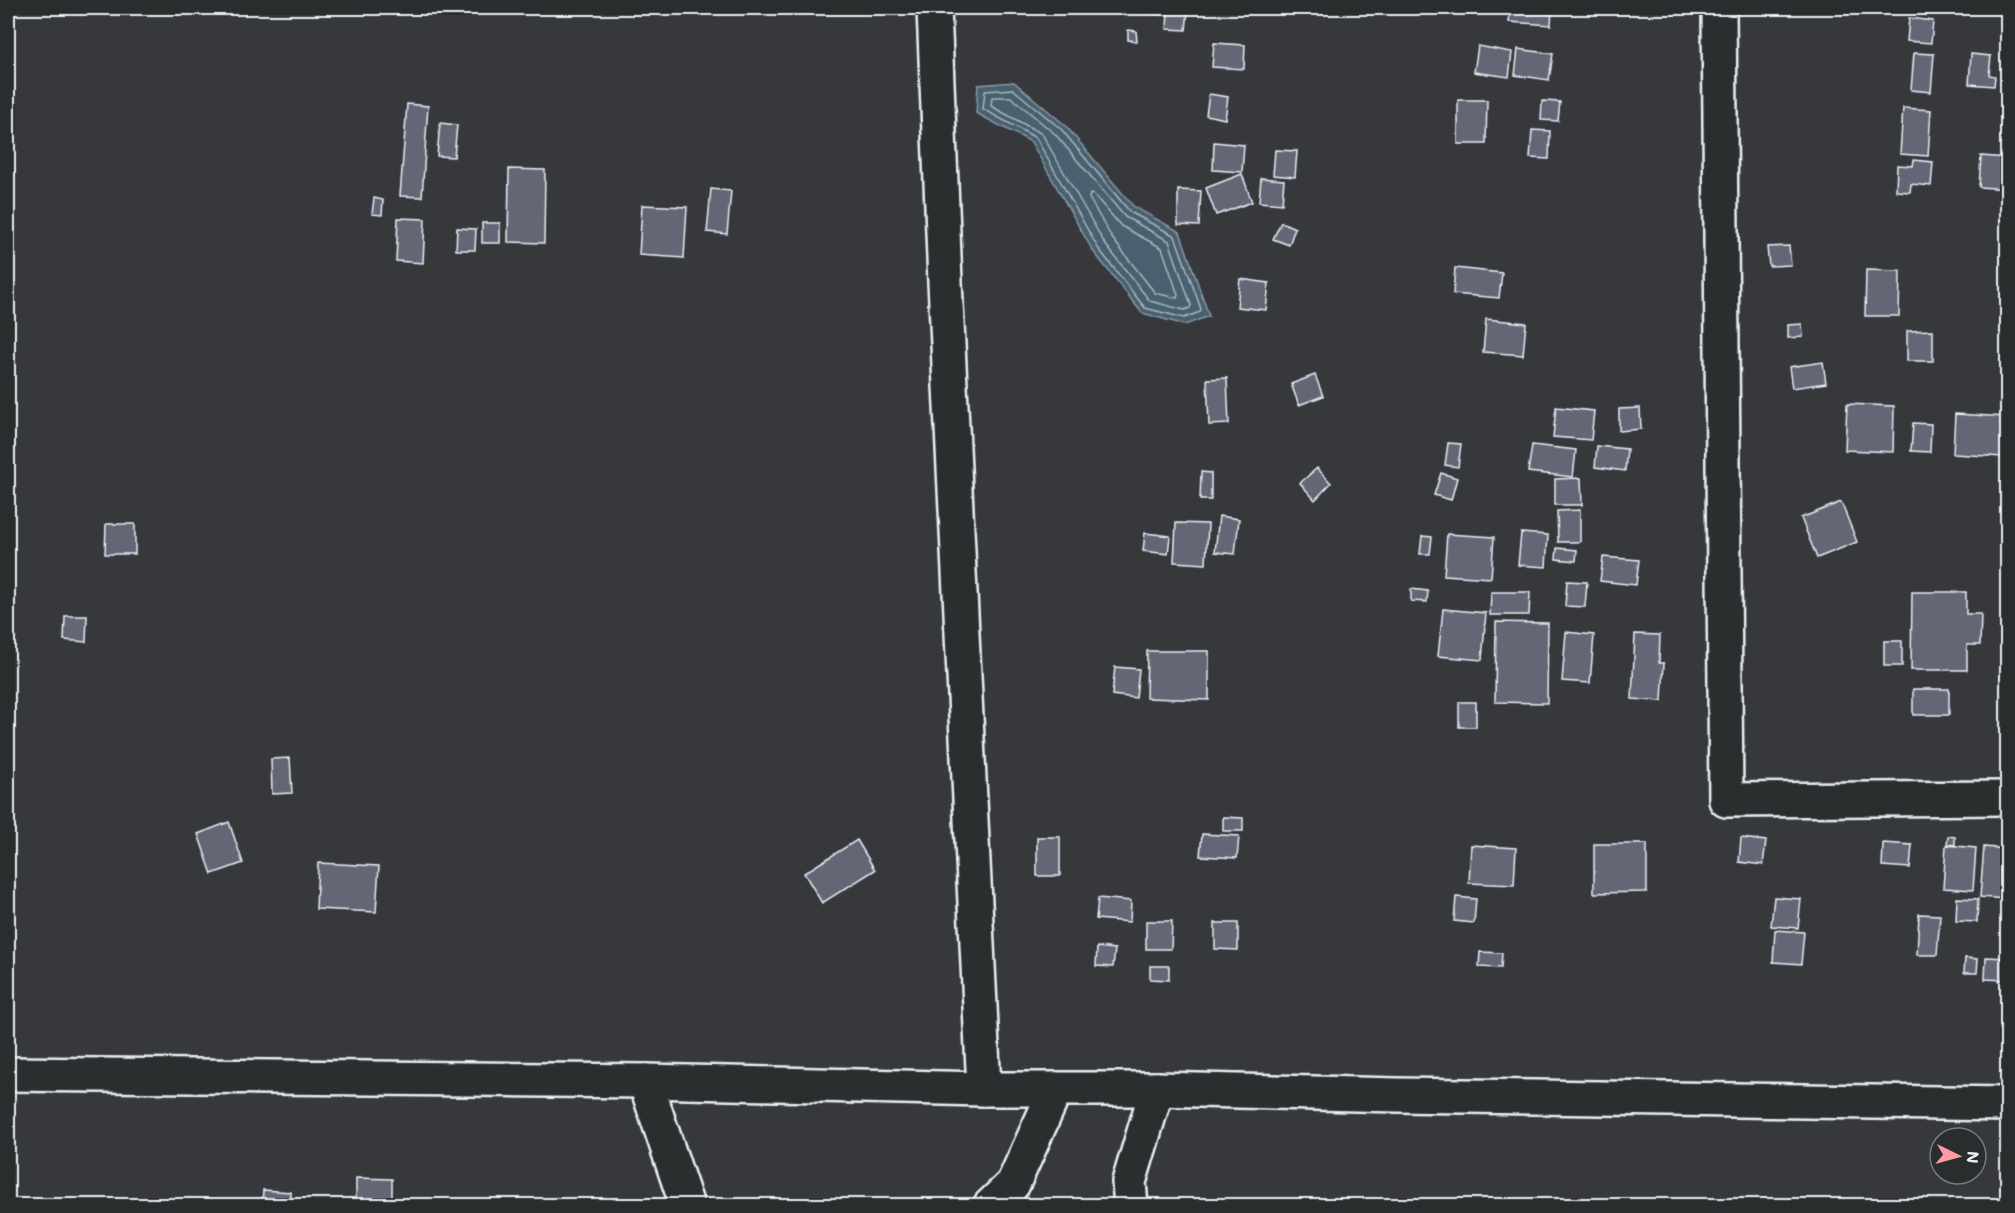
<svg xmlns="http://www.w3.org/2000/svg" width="2015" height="1213" font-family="Mali,sans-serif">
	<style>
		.water { fill: #4a606e; stroke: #899aa5; stroke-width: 1.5 }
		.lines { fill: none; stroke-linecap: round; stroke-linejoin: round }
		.shore { stroke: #a9b7c1; stroke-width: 1.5 }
		.building { fill: #656675; stroke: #e8f1f8; stroke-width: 1.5 }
		.minor-casing { stroke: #e8f1f8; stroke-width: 38 }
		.tertiary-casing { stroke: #e8f1f8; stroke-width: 38 }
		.minor { stroke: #2a2d2e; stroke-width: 33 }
		.tertiary { stroke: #2a2d2e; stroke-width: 33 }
	</style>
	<rect width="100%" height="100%" fill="#36383c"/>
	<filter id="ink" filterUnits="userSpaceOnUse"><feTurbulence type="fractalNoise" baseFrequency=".0167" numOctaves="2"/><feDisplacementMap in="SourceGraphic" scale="12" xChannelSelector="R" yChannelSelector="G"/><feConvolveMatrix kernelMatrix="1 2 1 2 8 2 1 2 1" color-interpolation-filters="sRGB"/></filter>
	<g filter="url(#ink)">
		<path class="water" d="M1014 82 1065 125 1134 207 1180 232 1209 316 1185 325 1142 313 1093 251 1031 142 976 113 978 85Z"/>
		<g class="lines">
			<g class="shore">
				<path d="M1013 89 1061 129 1130 212 1175 236 1201 309 1200 312 1184 318 1145 308 1098 248 1036 138 983 109 985 91Z"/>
				<path d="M992 97H1011L1055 134 1125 217 1169 241 1191 305 1190 308 1184 310 1150 301 1105 244 1042 134 991 106Z"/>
				<path d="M1090 194 1094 195 1121 226 1162 248 1178 295 1177 298 1155 293 1112 238 1089 198Z"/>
			</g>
		</g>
		<g class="building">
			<path d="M1148 8H1163L1162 15 1148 13Z"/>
			<path d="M1510 8H1552L1551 25 1509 22Z"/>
			<path d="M1168 10 1188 11 1186 30 1167 29Z"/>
			<path d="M1909 18 1933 21 1931 43 1907 41Z"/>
			<path d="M1128 30 1136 31 1137 41 1128 40Z"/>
			<path d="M1214 43 1245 45 1244 69 1212 67Z"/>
			<path d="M1478 46 1512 52 1509 77 1474 72Z"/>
			<path d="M1518 49 1553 54 1549 80 1515 75Z"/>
			<path d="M1914 53 1934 54 1931 92 1911 90Z"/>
			<path d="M1971 54 1991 56 1989 75 1995 76 1994 86 1969 84Z"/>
			<path d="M1209 94 1228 97 1225 119 1206 115Z"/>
			<path d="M1458 100H1487L1486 144H1458Z"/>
			<path d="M1542 101 1560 102 1558 121 1541 120Z"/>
			<path d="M407 104 428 106 422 197 400 196Z"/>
			<path d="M1903 108 1931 110 1928 156 1900 154Z"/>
			<path d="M440 123 457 125 454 157 437 156Z"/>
			<path d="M1532 130 1550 131 1549 159 1530 158Z"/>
			<path d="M1214 142 1244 145 1242 172 1213 170Z"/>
			<path d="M1275 150 1297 151 1295 177 1273 175Z"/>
			<path d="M1981 156 2008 158V189L1979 187Z"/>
			<path d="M1914 160 1933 162 1931 186 1911 184 1910 192 1896 191 1897 165 1913 166Z"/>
			<path d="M509 169 545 170 544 243 508 242Z"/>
			<path d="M1242 174 1252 202 1216 215 1206 188Z"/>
			<path d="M1261 178 1284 180 1282 204 1259 202Z"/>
			<path d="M711 189 731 191 727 234 707 232Z"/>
			<path d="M1178 190 1201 191 1199 226 1178 225Z"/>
			<path d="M374 198 383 200 382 215 372 214Z"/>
			<path d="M642 205 687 207 684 258 639 255Z"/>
			<path d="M398 218 425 219 423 263 396 261Z"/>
			<path d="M1281 222 1295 228 1289 245 1273 239Z"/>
			<rect x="482" y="223" width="18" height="20"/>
			<path d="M457 228 476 229 475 250H456Z"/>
			<path d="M1789 246 1791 265 1769 266 1767 247Z"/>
			<path d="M1455 268 1502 273 1499 298 1453 294Z"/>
			<path d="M1866 270 1900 271 1899 316H1865Z"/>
			<path d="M1240 279 1269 283 1266 310 1237 307Z"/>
			<path d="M1486 319 1526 323 1523 355 1483 352Z"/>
			<path d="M1802 324 1803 337 1788 338V325Z"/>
			<path d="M1933 330V361H1907V331Z"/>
			<path d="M1823 362 1826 383 1792 388 1789 367Z"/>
			<path d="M1315 375 1323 396 1299 405 1291 384Z"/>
			<path d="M1227 378 1229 424 1209 425 1207 379Z"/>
			<path d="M1847 404 1894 406 1893 452 1845 450Z"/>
			<path d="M1556 407 1594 411 1591 440 1553 437Z"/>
			<path d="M1640 408 1641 429 1619 431V409Z"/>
			<path d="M1955 414 2007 417 2004 457 1953 454Z"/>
			<path d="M1913 423 1931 424 1930 452 1911 451Z"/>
			<path d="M1448 443 1461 444 1458 467 1445 465Z"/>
			<path d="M1532 445 1576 450 1573 477 1528 472Z"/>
			<path d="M1597 446 1627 449 1625 471 1595 467Z"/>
			<path d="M1317 468 1331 483 1315 500 1300 483Z"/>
			<path d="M1201 472 1211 473V500H1200Z"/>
			<path d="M1441 473 1457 478 1451 500 1434 495Z"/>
			<path d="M1581 478 1582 505H1555V479Z"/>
			<path d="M1841 502 1857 542 1817 558 1801 518Z"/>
			<path d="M1580 510V542H1558L1557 511Z"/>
			<path d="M1219 516 1239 519 1235 554 1215 552Z"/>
			<path d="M1176 523 1208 524 1206 564 1174 562Z"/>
			<path d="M106 524H135V554H105Z"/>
			<path d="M1145 533 1170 536 1168 554 1143 551Z"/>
			<path d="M1521 533 1548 535 1546 567 1518 565Z"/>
			<path d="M1447 534 1494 537 1491 578 1444 575Z"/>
			<path d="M1422 536 1432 537 1430 554H1420Z"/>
			<path d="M1557 548 1577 550 1576 561 1556 559Z"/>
			<path d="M1603 557 1639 560 1636 585 1600 581Z"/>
			<path d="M1567 581 1587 582 1585 607 1565 606Z"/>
			<path d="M1411 589 1428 591 1427 602 1411 601Z"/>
			<path d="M1491 592H1530L1529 615H1490Z"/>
			<path d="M1912 592H1966V614H1981L1980 645H1967V670H1911Z"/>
			<path d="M1443 609 1486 613 1482 660 1438 656Z"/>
			<path d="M65 616H87L86 642 64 640Z"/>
			<path d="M1496 622 1548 623 1547 703 1495 702Z"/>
			<path d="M1566 632 1594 635 1590 683 1562 681Z"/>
			<path d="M1635 634 1660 635 1659 663H1664L1662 701 1632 699Z"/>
			<rect x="1884" y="641" width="18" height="25"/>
			<path d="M1147 651H1209V700L1146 698Z"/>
			<path d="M1115 667 1139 669 1136 698 1112 695Z"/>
			<rect x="1913" y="689" width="36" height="26"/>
			<rect x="1459" y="702" width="17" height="25"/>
			<path d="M290 758 292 793 272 794 271 759Z"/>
			<path d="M1223 817 1243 818V831H1223Z"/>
			<path d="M229 822 243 863 212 874 198 834Z"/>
			<path d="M1202 834 1239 836 1237 858 1200 856Z"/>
			<path d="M1948 836 1955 837V845L1947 844Z"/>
			<rect x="1037" y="837" width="23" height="39"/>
			<path d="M1741 838 1766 841 1763 865 1739 862Z"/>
			<path d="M857 840 875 870 822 903 804 873Z"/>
			<path d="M1883 843 1912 845 1910 868 1882 866Z"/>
			<path d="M1594 844H1647V892L1594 893Z"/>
			<path d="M1471 845 1516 848 1514 885 1469 883Z"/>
			<path d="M1946 845 1976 848 1973 890 1943 888Z"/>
			<path d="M1984 847 2008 849 2006 899 1980 897Z"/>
			<path d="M318 863 379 866 376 912 316 909Z"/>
			<path d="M1456 897 1476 899 1474 923 1454 921Z"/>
			<path d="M1774 897 1801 899 1798 928 1771 926Z"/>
			<path d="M1098 898 1131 901 1130 922 1096 919Z"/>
			<path d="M1957 898 1978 899 1977 922 1956 921Z"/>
			<path d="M1919 914 1940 915 1937 955H1917Z"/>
			<path d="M1146 921H1172L1171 949H1146Z"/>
			<path d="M1215 923H1238V950L1215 949Z"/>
			<path d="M1775 930 1804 932 1801 964 1773 962Z"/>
			<path d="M1097 947 1115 949 1113 967 1096 966Z"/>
			<path d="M1480 952 1502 953 1501 968 1479 967Z"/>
			<path d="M1986 957 2007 958 2005 980 1985 979Z"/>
			<path d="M1965 958 1978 959 1977 973H1964Z"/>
			<path d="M1150 966H1169V980L1150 979Z"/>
			<path d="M356 1178 392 1179V1204H356Z"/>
			<path d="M263 1190 291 1192V1206H262Z"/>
			<path d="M1016 1200 1037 1201V1206H1016Z"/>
		</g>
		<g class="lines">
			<defs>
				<g id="minor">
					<path d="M934 8 945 282 984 1089"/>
					<path d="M1719 8 1726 800 2008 798"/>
					<path d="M645 1081 687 1206"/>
					<path d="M990 1206 1013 1184 1056 1089"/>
					<path d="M1131 1206 1129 1182 1157 1089"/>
				</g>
				<path id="tertiary" d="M8 1074 645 1081 984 1089H1157L1397 1095 2008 1104"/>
			</defs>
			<use href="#minor" class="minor-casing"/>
			<use href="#tertiary" class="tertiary-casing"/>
			<use href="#minor" class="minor"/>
			<use href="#tertiary" class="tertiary"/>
		</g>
	</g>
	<rect width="2015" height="1213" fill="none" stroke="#2a2d2e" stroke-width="30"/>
	<rect x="15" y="15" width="1985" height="1183" fill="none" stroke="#e8f1f8" stroke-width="2" filter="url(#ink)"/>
	<g transform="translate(1958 1156) rotate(95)"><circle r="28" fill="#2a2d2e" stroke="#767b7f" stroke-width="1.5"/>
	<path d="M0-4.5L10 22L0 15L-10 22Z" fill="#ff9aa2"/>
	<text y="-9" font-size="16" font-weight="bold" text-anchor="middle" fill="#e8f1f8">N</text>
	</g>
</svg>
